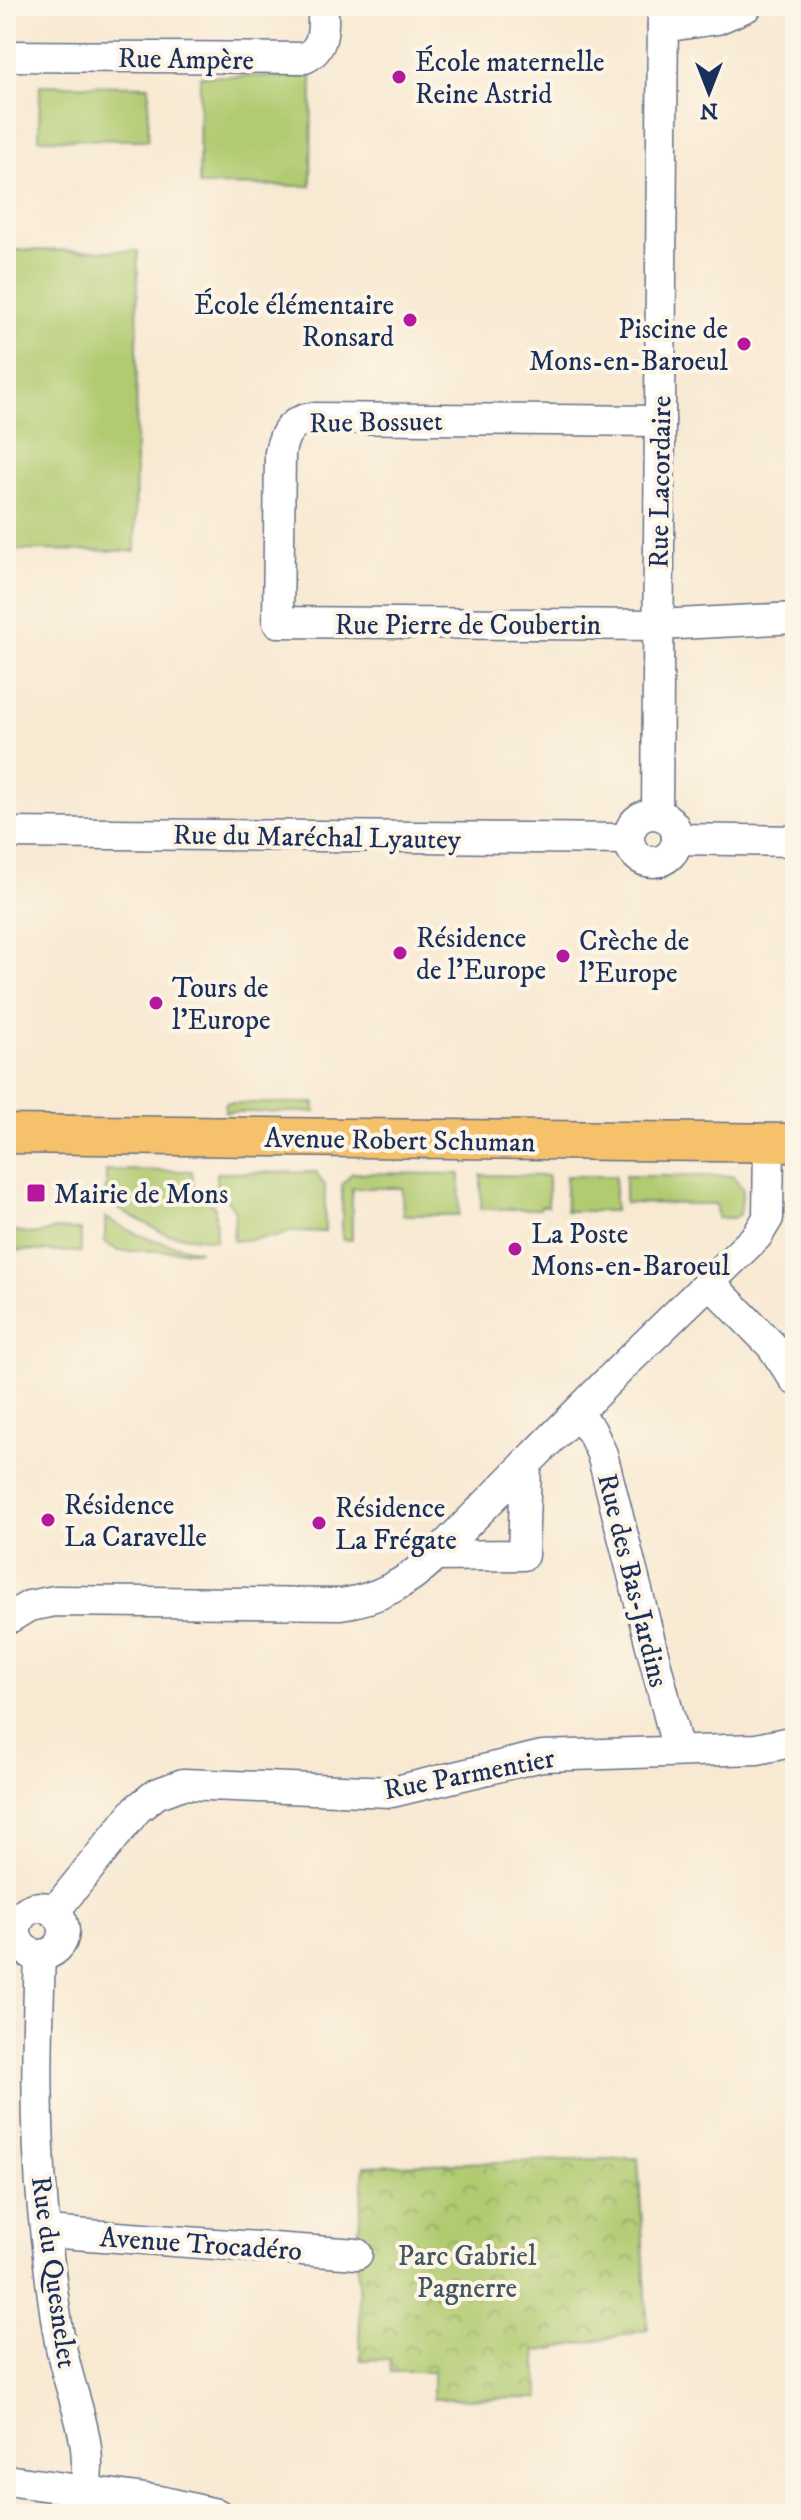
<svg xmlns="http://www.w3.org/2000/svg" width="801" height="2520" font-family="'IM FELL DW Pica',serif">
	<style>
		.green { fill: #b1cb71; stroke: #667d68; stroke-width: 2 }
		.park { fill: url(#park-crowns); stroke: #667d68; stroke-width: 2 }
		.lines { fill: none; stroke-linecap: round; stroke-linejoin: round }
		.minor-casing { stroke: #687087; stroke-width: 33 }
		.major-casing { stroke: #687087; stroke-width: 41 }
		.minor { stroke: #fff; stroke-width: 30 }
		.major { stroke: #f5c16b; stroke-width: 38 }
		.poi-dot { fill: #b5179e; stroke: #fcf5e5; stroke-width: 3 }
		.labels { text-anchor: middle; stroke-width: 8; stroke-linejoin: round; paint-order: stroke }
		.street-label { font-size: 28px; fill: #1b2f5e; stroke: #fcf5e5 }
		.poi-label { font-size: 28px; fill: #1b2f5e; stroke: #fcf5e5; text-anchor: start }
		.park-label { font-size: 28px; fill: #405663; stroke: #fcf5e5 }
	</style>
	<defs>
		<pattern id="park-crowns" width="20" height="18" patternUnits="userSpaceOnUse" patternTransform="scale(2)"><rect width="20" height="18" fill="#b1cb71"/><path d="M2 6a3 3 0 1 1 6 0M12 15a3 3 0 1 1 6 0" fill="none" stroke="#8fa560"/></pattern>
	</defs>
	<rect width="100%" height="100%" fill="#fcf5e5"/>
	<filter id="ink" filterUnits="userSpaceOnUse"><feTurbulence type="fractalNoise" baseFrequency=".0125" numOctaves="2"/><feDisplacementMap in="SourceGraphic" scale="16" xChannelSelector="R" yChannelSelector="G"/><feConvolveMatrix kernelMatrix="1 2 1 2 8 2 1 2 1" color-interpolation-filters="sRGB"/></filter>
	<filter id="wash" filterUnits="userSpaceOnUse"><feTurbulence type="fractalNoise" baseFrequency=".006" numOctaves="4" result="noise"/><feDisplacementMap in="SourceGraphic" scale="32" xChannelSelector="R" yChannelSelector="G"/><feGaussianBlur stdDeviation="1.8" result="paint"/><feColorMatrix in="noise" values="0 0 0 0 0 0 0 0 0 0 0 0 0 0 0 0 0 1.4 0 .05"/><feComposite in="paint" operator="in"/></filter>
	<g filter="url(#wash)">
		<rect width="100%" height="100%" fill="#f8e9d2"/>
		<g class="green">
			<path d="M200 76 312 77 311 186 199 185Z"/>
			<path d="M40 85 149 86 148 140 39 139Z"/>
			<path d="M6 250 138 251 135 551 6 550Z"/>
			<rect x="225" y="1103" width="90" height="9"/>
			<path d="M106 1170 192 1171 193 1185 215 1207 216 1240 166 1234 106 1203Z"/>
			<path d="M316 1172 325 1186V1232L293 1231 275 1237 233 1241 235 1211 216 1184 217 1173Z"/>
			<path d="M352 1173 460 1174 459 1215H403L402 1188H352V1240L342 1239V1185Z"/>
			<path d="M481 1175 548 1176V1206H541L540 1209H481Z"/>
			<rect x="566" y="1176" width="49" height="35"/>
			<path d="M625 1176H733L743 1189 740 1214 733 1218H717L716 1204 625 1203Z"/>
			<path d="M105 1217C135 1237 166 1244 200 1251H119L105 1243Z"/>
			<path d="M55 1229 81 1230V1252L6 1250V1230C27 1231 32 1239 55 1229Z"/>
		</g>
		<path class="park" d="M638 2158 648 2330 536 2352 540 2398 433 2399V2372H391L390 2359 361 2360 357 2254 364 2166Z"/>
	</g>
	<g filter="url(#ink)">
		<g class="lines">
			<defs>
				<g id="minor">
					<path d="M663 27 717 19 747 6"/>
					<path d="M6 56 305 58C326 47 323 27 323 6"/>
					<path d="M660 421 311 418C291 421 283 434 280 453L278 622 658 625 795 618"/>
					<circle cx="653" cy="838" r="24"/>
					<path d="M657 814 663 6"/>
					<path d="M6 833 628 839"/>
					<path d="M677 839 795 841"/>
					<path d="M710 1283 772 1346 795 1380"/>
					<path d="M576 1416 591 1430 602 1454 678 1751"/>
					<path d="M435 1556 523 1555 526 1464"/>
					<path d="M6 1620 29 1606 55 1601 341 1604C379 1599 408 1582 435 1556L626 1363 757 1236 768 1218 769 1142"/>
					<circle cx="40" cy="1931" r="24"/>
					<path d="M54 1912 137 1809 156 1794 183 1784 392 1792 542 1756 757 1749 795 1741"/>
					<path d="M40 1955C37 2039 35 2125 43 2210 48 2254 52 2299 60 2342 72 2408 101 2445 79 2514"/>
					<path d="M46 2232 357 2254"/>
					<path d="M6 2480 160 2501 217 2514"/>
				</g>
				<path id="major" d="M6 1134 795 1143"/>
			</defs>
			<use href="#minor" class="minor-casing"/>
			<use href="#major" class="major-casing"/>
			<use href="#minor" class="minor"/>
			<use href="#major" class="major"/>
		</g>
	</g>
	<g class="poi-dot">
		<circle cx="399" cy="77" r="8"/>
		<circle cx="410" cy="320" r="8"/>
		<circle cx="744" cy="344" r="8"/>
		<circle cx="400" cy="953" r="8"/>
		<circle cx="563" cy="956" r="8"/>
		<circle cx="156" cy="1003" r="8"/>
		<rect x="26" y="1183" width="20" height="20" rx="4"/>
		<circle cx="515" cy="1249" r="8"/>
		<circle cx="48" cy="1520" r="8"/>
		<circle cx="319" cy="1523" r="8"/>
	</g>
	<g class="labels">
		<g class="street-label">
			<text transform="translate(186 58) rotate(1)" y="10">Rue Ampère</text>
			<text transform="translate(376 421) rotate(-1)" y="10">Rue Bossuet</text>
			<text transform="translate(659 482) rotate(-89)" y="10">Rue Lacordaire</text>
			<text x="468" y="634">Rue Pierre de Coubertin</text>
			<text transform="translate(317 836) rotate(1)" y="10">Rue du Maréchal Lyautey</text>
			<text transform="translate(400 1139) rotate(1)" y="10">Avenue Robert Schuman</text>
			<text transform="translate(634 1580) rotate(76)" y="10">Rue des Bas-Jardins</text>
			<text transform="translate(469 1773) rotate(-11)" y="10">Rue Parmentier</text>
			<text transform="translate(201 2243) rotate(4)" y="10">Avenue Trocadéro</text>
			<text transform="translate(55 2272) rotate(82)" y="10">Rue du Quesnelet</text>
		</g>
		<g class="poi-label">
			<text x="415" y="71">École maternelle<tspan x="415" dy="32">Reine Astrid</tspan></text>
			<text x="394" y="314" text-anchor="end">École élémentaire<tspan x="394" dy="32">Ronsard</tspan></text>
			<text x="728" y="338" text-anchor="end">Piscine de<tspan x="728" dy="32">Mons-en-Baroeul</tspan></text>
			<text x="416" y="947">Résidence<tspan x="416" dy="32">de l'Europe</tspan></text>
			<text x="579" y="950">Crèche de<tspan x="579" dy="32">l'Europe</tspan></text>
			<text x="172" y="997">Tours de<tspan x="172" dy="32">l'Europe</tspan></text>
			<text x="54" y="1203">Mairie de Mons</text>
			<text x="531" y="1243">La Poste<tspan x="531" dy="32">Mons-en-Baroeul</tspan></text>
			<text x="64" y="1514">Résidence<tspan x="64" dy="32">La Caravelle</tspan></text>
			<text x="335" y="1517">Résidence<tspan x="335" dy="32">La Frégate</tspan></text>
		</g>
		<g class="park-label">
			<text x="467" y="2265">Parc Gabriel<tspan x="467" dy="32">Pagnerre</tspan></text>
		</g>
	</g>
	<rect width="801" height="2520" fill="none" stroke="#fcf5e5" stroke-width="32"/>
	<g transform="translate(709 92) rotate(180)" stroke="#fcf5e5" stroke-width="6" paint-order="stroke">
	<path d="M0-6L14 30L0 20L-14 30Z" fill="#1b2f5e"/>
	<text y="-12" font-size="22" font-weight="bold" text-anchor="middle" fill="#1b2f5e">N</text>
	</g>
</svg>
